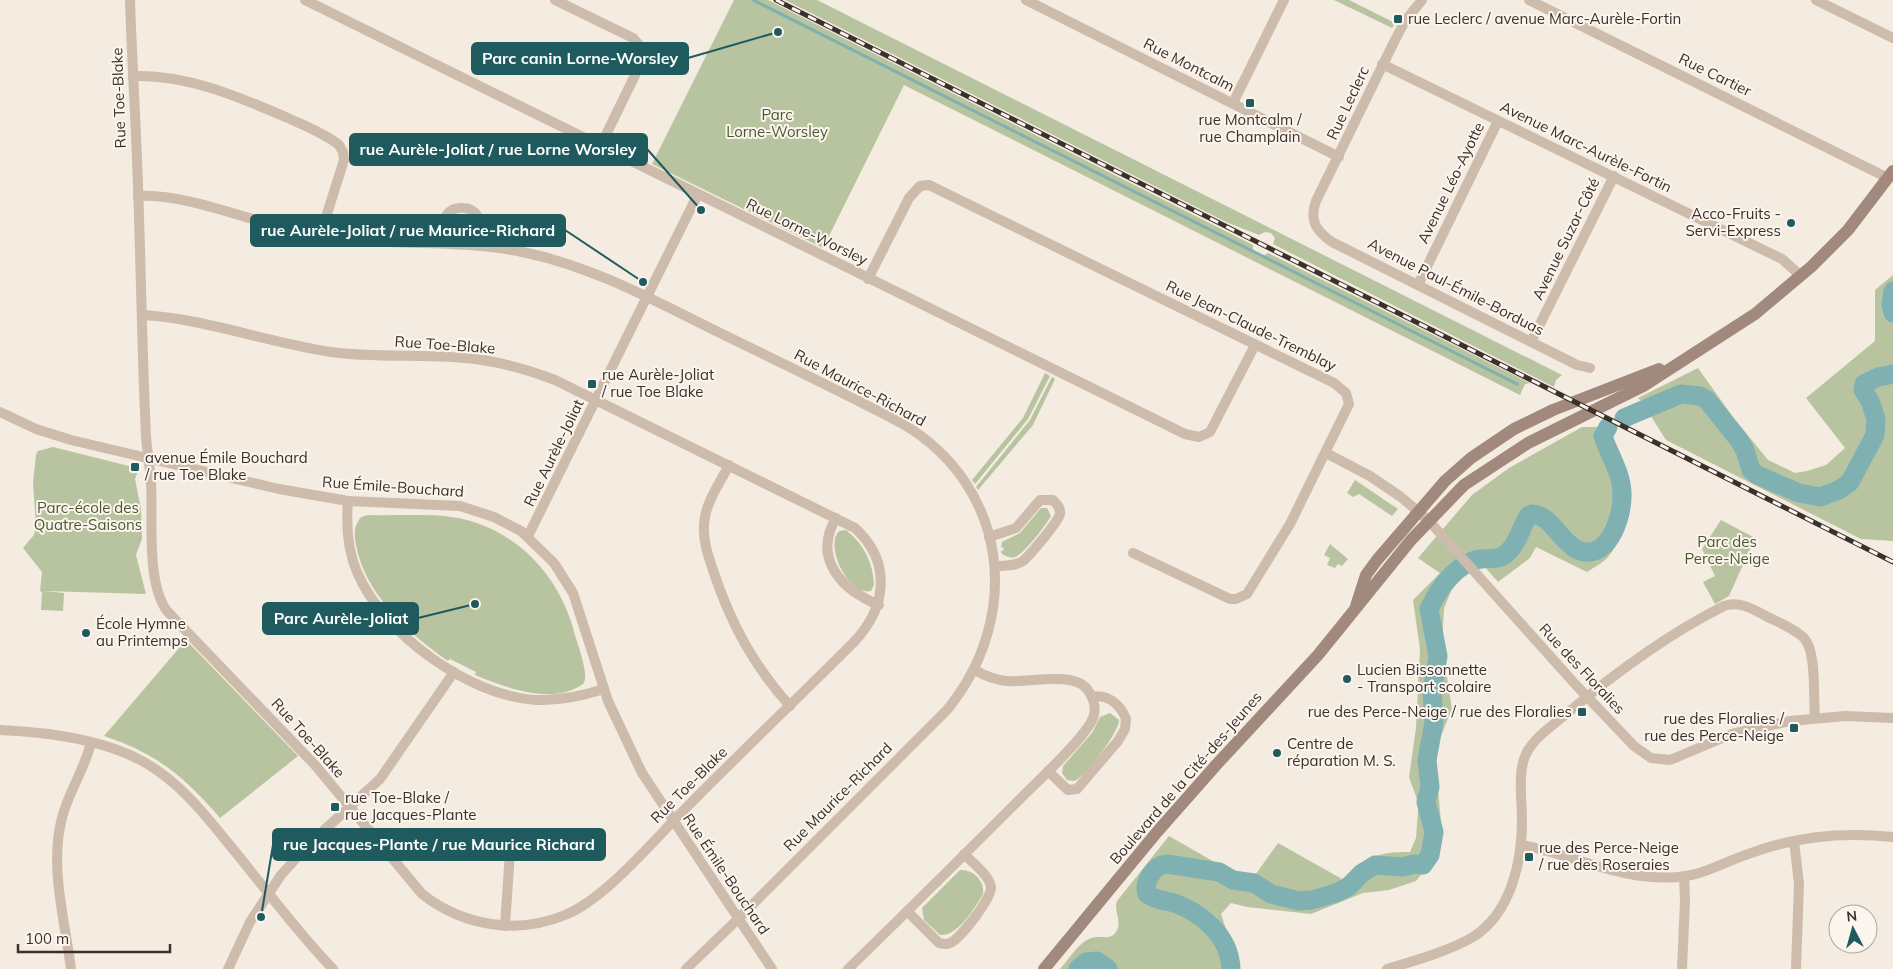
<svg xmlns="http://www.w3.org/2000/svg" width="1893" height="969" font-family="Mulish,sans-serif">
	<style>
		.green { fill: #b8c4a0 }
		.lines { fill: none; stroke-linecap: round; stroke-linejoin: round }
		.stream { stroke: #7fb0b2; stroke-width: 3 }
		.river { stroke: #7fb0b2; stroke-width: 19 }
		.minor { stroke: #cdbbac; stroke-width: 10 }
		.secondary { stroke: #a18a7d; stroke-width: 12 }
		.rail-casing { stroke: #3b302b; stroke-width: 5 }
		.rail { stroke: #fbf5ee; stroke-width: 3; stroke-dasharray: 9; stroke-linecap: butt }
		.poi-dot { fill: #1f5a5e; stroke: #fbf5ee; stroke-width: 2 }
		.labels { text-anchor: middle; stroke-width: 4; stroke-linejoin: round; paint-order: stroke }
		.poi-label { font-size: 15px; fill: #3b302b; stroke: #fbf5ee; text-anchor: start }
		.street-label { font-size: 15px; fill: #3b302b; stroke: #fbf5ee }
		.park-label { font-size: 15px; fill: #4a5a2e; stroke: #fbf5ee }
		.leader { fill: none; stroke: #1f5a5e; stroke-width: 2 }
		.callout-dot { fill: #1f5a5e; stroke: #fbf5ee; stroke-width: 2 }
		.callout { fill: #1f5a5e; stroke: #1f5a5e; stroke-width: 2 }
		.callout-label { font-size: 16px; text-anchor: middle; font-weight: bold; fill: #fff }
	</style>
	<rect width="100%" height="100%" fill="#f4ebe1"/>
	<g class="green">
		<path d="M734 0H768L1253 245V253L1261 257 1268 253 1530 383 1525 384 1520 395 904 85 823 248 652 164Z"/>
		<path d="M785 0H817L1562 375 1556 380 1554 387 1273 244 1275 238 1271 233 1265 232 1259 235 1226 222Z"/>
		<path d="M1334 0H1349L1395 23 1392 28Z"/>
		<circle cx="462" cy="226" r="11"/>
		<path d="M1893 275V541L1861 539 1666 440 1652 418 1650 400 1641 401 1638 398 1698 368 1733 417 1768 460 1795 473 1807 471 1826 465 1845 448 1806 398 1875 341V290Z"/>
		<path d="M1045 373 1050 376 1028 419 975 484 972 480 1023 418Z"/>
		<path d="M1052 377 1055 379 1033 425 978 490 976 487 1030 420Z"/>
		<path d="M1582 427H1597C1603 433 1612 440 1615 447 1630 482 1634 526 1608 557 1603 563 1594 567 1587 572L1536 547 1530 558 1498 582 1483 565 1476 562 1452 589 1444 608 1442 646 1452 709 1438 743 1436 763 1442 835 1436 856 1416 881 1389 890 1363 893 1311 914 1247 907 1231 903 1221 914 1233 951 1236 969H1060C1069 959 1078 943 1091 938 1100 935 1110 941 1116 932 1123 921 1113 911 1117 901L1169 836 1244 879 1253 878 1278 843 1342 879C1352 875 1356 869 1364 863 1377 852 1394 852 1410 852L1416 838 1418 811V802L1409 777 1416 728 1420 649 1413 600 1440 573 1418 558 1472 495 1509 468Z"/>
		<path d="M53 447 133 467 138 471 135 479 141 509 142 539 136 555 146 594 44 591 64 593 63 611 41 610 42 592 40 591 42 572 23 548 34 535 36 526 33 482 36 455 38 451Z"/>
		<path d="M1355 480 1398 509 1392 516 1359 494 1353 497 1347 493Z"/>
		<path d="M1041 508H1047L1051 516C1046 525 1026 551 1017 556 1012 559 1007 557 1002 554L1001 551 1004 550 1003 547 1001 548 1002 542 1020 533Z"/>
		<path d="M368 515C393 516 419 514 444 516 507 522 556 568 573 628 576 641 589 671 584 683 556 706 506 688 475 675L476 672 450 659 448 661C409 634 365 594 356 545 354 533 354 526 361 517Z"/>
		<path d="M1721 520 1755 538 1729 596 1715 604 1703 582 1715 576 1702 549Z"/>
		<path d="M846 530C864 544 873 563 874 585L871 591C849 596 824 547 839 531Z"/>
		<path d="M1330 544 1348 559 1342 566 1338 564 1335 568 1327 565 1330 558 1324 555Z"/>
		<path d="M186 640 298 756 220 818C185 777 156 753 104 736Z"/>
		<path d="M1110 713 1119 720C1120 731 1084 778 1074 781L1067 780 1062 773 1063 766 1092 733 1100 717Z"/>
		<path d="M960 870C973 869 985 881 983 894 975 908 957 937 940 935L924 920 922 908Z"/>
	</g>
	<g class="lines">
		<path class="stream" d="M753 0 1517 384"/>
		<g class="river">
			<path d="M1893 291 1891 305 1893 313"/>
			<path d="M1624 418 1681 394 1700 396 1707 400 1739 440 1745 450 1751 470 1757 475 1799 493 1820 497 1839 490 1850 482 1875 435 1876 419 1870 401 1863 390 1864 384 1878 377 1893 374"/>
			<path d="M1078 969 1086 962 1097 961 1108 969"/>
			<path d="M1231 969C1230 938 1205 915 1177 904 1167 900 1156 901 1147 894 1143 882 1154 865 1167 864L1219 872 1233 880 1254 883 1271 894 1299 901 1312 900 1336 893 1348 887 1362 873 1375 865 1403 867 1414 864 1423 865 1430 855 1434 832 1426 802 1430 787 1427 760 1434 722 1432 692 1438 656 1429 609C1439 588 1457 562 1481 559 1491 558 1499 560 1507 553 1518 544 1521 527 1528 516L1532 514C1551 515 1559 540 1576 549 1607 565 1623 517 1622 494 1622 473 1609 455 1603 436L1608 427"/>
		</g>
		<g class="minor">
			<path d="M130 0C132 62 136 124 138 186 141 269 142 353 146 436 147 451 150 466 151 481 153 517 146 583 167 611L315 765 422 894C463 926 517 935 565 915 605 899 653 841 684 810 740 753 798 698 854 642 887 607 892 562 855 528L555 380C526 369 495 360 464 358 419 354 375 358 331 352 269 343 203 318 142 315"/>
			<path d="M305 0 1185 434 1199 437 1210 432 1255 345"/>
			<path d="M555 0 633 38 642 48 639 67 600 147"/>
			<path d="M1026 0 1339 157"/>
			<path d="M1422 0 1405 21 1395 40 1316 201C1309 220 1316 231 1332 242L1577 365 1590 368"/>
			<path d="M1529 0 1888 178"/>
			<path d="M1816 0 1893 38"/>
			<path d="M1382 64 1782 259 1801 276"/>
			<path d="M133 76C187 74 239 97 288 118 305 126 324 133 339 145L343 152 344 160 320 236"/>
			<path d="M1233 103 1284 0"/>
			<path d="M138 196C188 193 257 224 308 234 381 248 454 237 527 253 593 267 653 300 714 330 777 361 841 391 903 424 1009 487 1023 617 947 710L738 919 686 969"/>
			<path d="M441 243C441 235 441 224 446 216 453 205 472 205 478 217 482 226 480 236 479 245"/>
			<path d="M868 279 909 198 920 186 929 185 1334 383 1346 393 1349 404 1290 524 1247 594 1236 599H1230L1133 553"/>
			<path d="M1418 285 1498 121"/>
			<path d="M1531 342 1614 176"/>
			<path d="M0 412 36 429 71 440 279 489 348 501 460 506 494 517 521 531 554 563 573 593 608 701 642 773 772 969"/>
			<path d="M1326 453 1370 476 1401 497 1429 521 1575 684 1634 746 1651 758 1670 760 1732 734 1790 721 1845 716 1893 718"/>
			<path d="M729 465C721 481 708 499 705 517 701 536 708 556 714 573 731 624 754 666 790 706"/>
			<path d="M348 501C346 525 347 549 357 572 383 634 469 696 536 700 559 701 582 696 604 689"/>
			<path d="M836 518C812 559 842 590 879 605"/>
			<path d="M528 536 698 194"/>
			<path d="M989 537 1016 528 1040 500H1053C1057 504 1061 508 1060 514 1058 522 1030 555 1023 561 1015 566 1004 566 996 566"/>
			<path d="M0 730C46 732 103 739 144 762 179 782 203 812 228 843 263 885 295 930 333 969"/>
			<path d="M1048 771 1068 790 1077 789 1118 741 1125 729 1126 719C1121 705 1107 693 1092 697"/>
			<path d="M1794 841 1799 884 1796 969"/>
			<path d="M1522 845C1574 855 1624 882 1678 877 1705 875 1728 860 1754 852 1798 836 1846 832 1893 837"/>
			<path d="M907 911 939 943C943 944 946 945 950 943 960 939 992 898 991 887 989 875 973 863 964 854"/>
			<path d="M505 926 511 837"/>
			<path d="M71 969C65 921 50 869 61 822 67 794 84 771 91 743"/>
			<path d="M228 969 250 922 281 875 310 843 380 779 454 672"/>
			<path d="M848 969C907 912 965 854 1023 796 1039 780 1086 737 1093 718 1097 708 1093 697 1087 689 1073 671 1027 683 1007 681 995 680 985 676 975 670"/>
			<path d="M1387 969C1414 961 1449 951 1473 937 1511 913 1522 862 1522 820 1522 799 1517 770 1527 752 1535 737 1552 726 1565 715 1615 673 1666 635 1724 606 1739 601 1751 608 1764 615 1777 622 1794 628 1804 638 1817 652 1813 698 1815 718"/>
			<path d="M1682 969 1685 901 1684 876"/>
		</g>
		<g class="secondary">
			<path d="M1356 606 1366 575 1377 560 1445 481 1471 458 1514 429 1553 410 1659 369"/>
			<path d="M1044 969 1157 832 1217 764 1318 655 1411 540 1464 485 1528 443 1645 385 1755 314 1811 267 1848 230 1893 171"/>
		</g>
		<defs>
			<path id="rail" d="M776 0 1893 562"/>
		</defs>
		<use href="#rail" class="rail-casing"/>
		<use href="#rail" class="rail"/>
	</g>
	<g class="poi-dot">
		<rect x="1393" y="14" width="10" height="10" rx="2.5"/>
		<rect x="1245" y="98" width="10" height="10" rx="2.5"/>
		<circle cx="1791" cy="223" r="5"/>
		<rect x="587" y="379" width="10" height="10" rx="2.5"/>
		<rect x="130" y="462" width="10" height="10" rx="2.5"/>
		<circle cx="86" cy="633" r="5"/>
		<circle cx="1347" cy="679" r="5"/>
		<rect x="1577" y="707" width="10" height="10" rx="2.5"/>
		<rect x="1789" y="723" width="10" height="10" rx="2.5"/>
		<circle cx="1277" cy="753" r="5"/>
		<rect x="330" y="802" width="10" height="10" rx="2.5"/>
		<rect x="1524" y="852" width="10" height="10" rx="2.5"/>
	</g>
	<g class="labels">
		<g class="poi-label">
			<text x="1408" y="24">rue Leclerc / avenue Marc-Aurèle-Fortin</text>
			<text x="1250" y="125" text-anchor="middle">rue Montcalm /<tspan x="1250" dy="17">rue Champlain</tspan></text>
			<text x="1781" y="219" text-anchor="end">Acco-Fruits -<tspan x="1781" dy="17">Servi-Express</tspan></text>
			<text x="602" y="380">rue Aurèle-Joliat<tspan x="602" dy="17">/ rue Toe Blake</tspan></text>
			<text x="145" y="463">avenue Émile Bouchard<tspan x="145" dy="17">/ rue Toe Blake</tspan></text>
			<text x="96" y="629">École Hymne<tspan x="96" dy="17">au Printemps</tspan></text>
			<text x="1357" y="675">Lucien Bissonnette<tspan x="1357" dy="17">- Transport scolaire</tspan></text>
			<text x="1572" y="717" text-anchor="end">rue des Perce-Neige / rue des Floralies</text>
			<text x="1784" y="724" text-anchor="end">rue des Floralies /<tspan x="1784" dy="17">rue des Perce-Neige</tspan></text>
			<text x="1287" y="749">Centre de<tspan x="1287" dy="17">réparation M. S.</tspan></text>
			<text x="345" y="803">rue Toe-Blake /<tspan x="345" dy="17">rue Jacques-Plante</tspan></text>
			<text x="1539" y="853">rue des Perce-Neige<tspan x="1539" dy="17">/ rue des Roseraies</tspan></text>
		</g>
		<g class="street-label">
			<text transform="translate(1189 65) rotate(27)" y="5">Rue Montcalm</text>
			<text transform="translate(1715 75) rotate(26)" y="5">Rue Cartier</text>
			<text transform="translate(119 98) rotate(-92)" y="5">Rue Toe-Blake</text>
			<text transform="translate(1348 103) rotate(-65)" y="5">Rue Leclerc</text>
			<text transform="translate(1586 147) rotate(26)" y="5">Avenue Marc-Aurèle-Fortin</text>
			<text transform="translate(1451 183) rotate(-64)" y="5">Avenue Léo-Ayotte</text>
			<text transform="translate(807 232) rotate(26)" y="5">Rue Lorne-Worsley</text>
			<text transform="translate(1566 239) rotate(-64)" y="5">Avenue Suzor-Côté</text>
			<text transform="translate(1456 287) rotate(27)" y="5">Avenue Paul-Émile-Borduas</text>
			<text transform="translate(1251 326) rotate(26)" y="5">Rue Jean-Claude-Tremblay</text>
			<text transform="translate(445 345) rotate(4)" y="5">Rue Toe-Blake</text>
			<text transform="translate(860 388) rotate(28)" y="5">Rue Maurice-Richard</text>
			<text transform="translate(554 453) rotate(-64)" y="5">Rue Aurèle-Joliat</text>
			<text transform="translate(393 487) rotate(4)" y="5">Rue Émile-Bouchard</text>
			<text transform="translate(1582 669) rotate(47)" y="5">Rue des Floralies</text>
			<text transform="translate(308 738) rotate(48)" y="5">Rue Toe-Blake</text>
			<text transform="translate(1186 778) rotate(-49)" y="5">Boulevard de la Cité-des-Jeunes</text>
			<text transform="translate(689 785) rotate(-45)" y="5">Rue Toe-Blake</text>
			<text transform="translate(838 797) rotate(-45)" y="5">Rue Maurice-Richard</text>
			<text transform="translate(726 874) rotate(56)" y="5">Rue Émile-Bouchard</text>
		</g>
		<g class="park-label">
			<text x="777" y="120">Parc<tspan x="777" dy="17">Lorne-Worsley</tspan></text>
			<text x="88" y="513">Parc-école des<tspan x="88" dy="17">Quatre-Saisons</tspan></text>
			<text x="1727" y="547">Parc des<tspan x="1727" dy="17">Perce-Neige</tspan></text>
		</g>
	</g>
	<path class="leader" d="M778 32L688 58M701 210L647 149M643 282L565 230M475 604L418 618M261 917L273 845"/>
	<g class="callout-dot">
		<circle cx="778" cy="32" r="5"/>
		<circle cx="701" cy="210" r="5"/>
		<circle cx="643" cy="282" r="5"/>
		<circle cx="475" cy="604" r="5"/>
		<circle cx="261" cy="917" r="5"/>
	</g>
	<g class="callout">
		<rect x="472" y="43" width="216" height="31" rx="5"/>
		<rect x="350" y="134" width="297" height="31" rx="5"/>
		<rect x="251" y="215" width="314" height="31" rx="5"/>
		<rect x="263" y="603" width="155" height="31" rx="5"/>
		<rect x="273" y="829" width="332" height="31" rx="5"/>
	</g>
	<g class="callout-label">
		<text x="580" y="64">Parc canin Lorne-Worsley</text>
		<text x="498" y="155">rue Aurèle-Joliat / rue Lorne Worsley</text>
		<text x="408" y="236">rue Aurèle-Joliat / rue Maurice-Richard</text>
		<text x="341" y="624">Parc Aurèle-Joliat</text>
		<text x="439" y="850">rue Jacques-Plante / rue Maurice Richard</text>
	</g>
	<g transform="translate(1853 929) rotate(354)"><circle r="24" fill="#fbf5ee" stroke="#aea6a0"/>
	<path d="M0-4L9 19L0 12L-9 19Z" fill="#1f5a5e"/>
	<text y="-8" font-size="14" font-weight="bold" text-anchor="middle" fill="#3b302b">N</text>
	</g>
	<path d="M18 944v8h152v-8" fill="none" stroke="#3b302b" stroke-width="2.5"/>
	<text x="25" y="944" font-size="15" fill="#3b302b" stroke="#fbf5ee" stroke-width="4" paint-order="stroke">100 m</text>
</svg>
